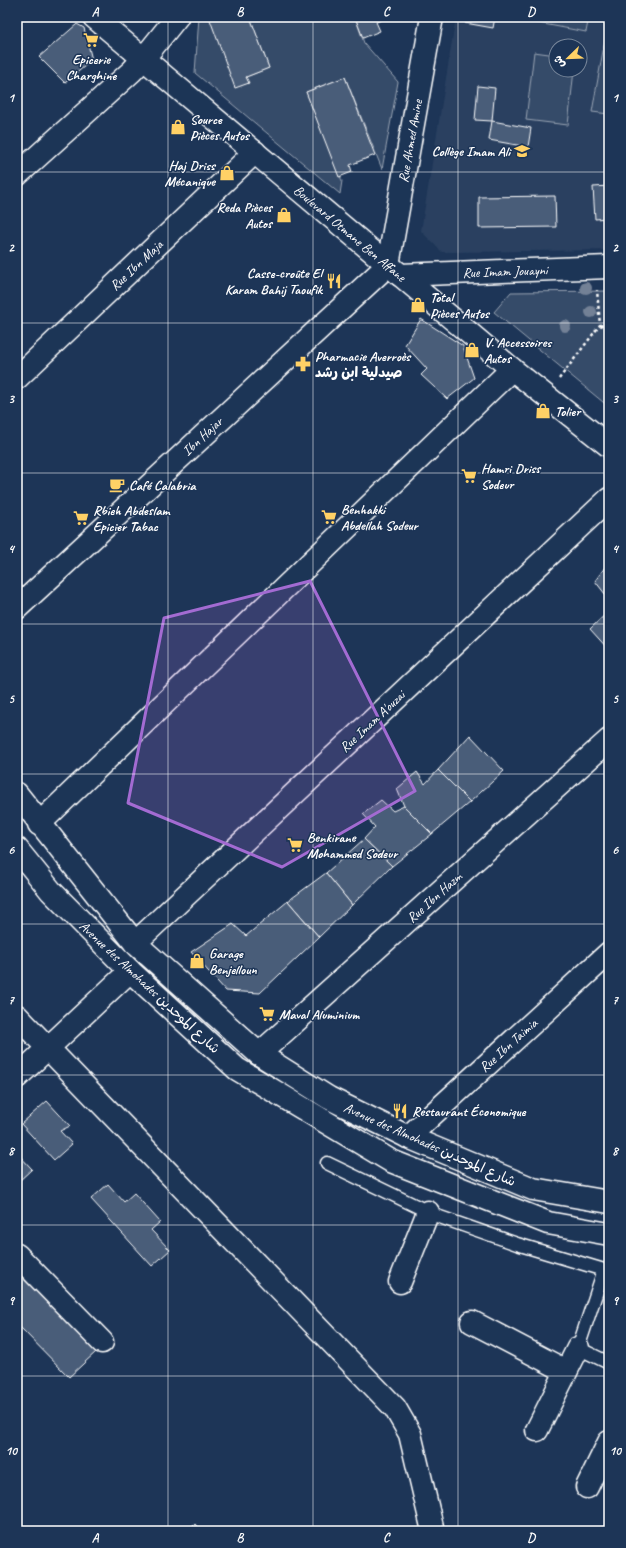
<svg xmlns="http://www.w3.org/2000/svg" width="626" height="1548" font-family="Caveat,'Playpen Sans Arabic',sans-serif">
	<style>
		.built { fill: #2a4161; fill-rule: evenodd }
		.green { fill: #364b69; stroke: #9aa5b4 }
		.building { fill: #4a5d79; stroke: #fff }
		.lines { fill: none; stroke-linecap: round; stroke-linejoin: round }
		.lane-casing { stroke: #fff; stroke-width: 15 }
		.street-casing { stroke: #fff; stroke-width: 25 }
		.secondary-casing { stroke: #fff; stroke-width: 25 }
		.path { stroke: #fff; stroke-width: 2.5; stroke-dasharray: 3 3; stroke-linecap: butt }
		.lane { stroke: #1d3557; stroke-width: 12 }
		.street { stroke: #1d3557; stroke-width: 22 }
		.secondary { stroke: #1d3557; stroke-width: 22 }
		.tree { fill: #738196 }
		.marked { fill: #a36bd2; fill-opacity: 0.2; stroke: #a36bd2; stroke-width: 3; stroke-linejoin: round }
		.grid { fill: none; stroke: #fff; stroke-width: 1; stroke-opacity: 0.55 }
		.labels { text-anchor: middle; stroke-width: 3; stroke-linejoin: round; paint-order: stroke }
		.poi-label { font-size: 14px; font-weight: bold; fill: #fff; stroke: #1d3557; text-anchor: start }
		.street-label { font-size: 14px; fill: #fff; stroke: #1d3557 }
		.neatline { fill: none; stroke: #fff; stroke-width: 1.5 }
		.grid-label { font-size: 13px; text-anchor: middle; font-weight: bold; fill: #fff }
	</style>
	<rect width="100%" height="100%" fill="#1d3557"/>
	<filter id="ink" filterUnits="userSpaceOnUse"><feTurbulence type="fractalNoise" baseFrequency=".025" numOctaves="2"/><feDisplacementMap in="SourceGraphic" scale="8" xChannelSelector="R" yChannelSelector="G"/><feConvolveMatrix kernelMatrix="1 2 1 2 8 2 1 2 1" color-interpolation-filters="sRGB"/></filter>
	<g filter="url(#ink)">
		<path class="built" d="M456 17H609V250L442 252 421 231ZM556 46H580V70H556Z"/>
		<g class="green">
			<path d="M199 17H209L248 83 246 77 269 68 250 17H355L364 43 398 82 382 169 345 77 306 92 342 181 340 194 195 73Z"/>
			<path d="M517 17H589L586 32 517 19Z"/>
			<path d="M608 23H609V114L592 112Z"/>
			<path d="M534 52 556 55V70H574L568 125 526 120Z"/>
			<path d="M609 291V407L494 312 511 292Z"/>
		</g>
		<g class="building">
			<path d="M209 17H250L269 68 246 77 249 83 235 88Z"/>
			<path d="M355 17H390L376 22 380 31 363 38Z"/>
			<path d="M466 17H495L493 28 465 23Z"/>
			<path d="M77 24 84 28 92 60 65 83 39 57Z"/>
			<path d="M345 77 375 155 350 165 352 172 339 177 306 92Z"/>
			<path d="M478 86 495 88 492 121 475 120Z"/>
			<path d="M492 121 531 128 528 147 489 140Z"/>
			<path d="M609 186V218L595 219 593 187Z"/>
			<path d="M555 196 556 227 479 228V197Z"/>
			<path d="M421 319 463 346 474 378 447 399 421 375 427 369 405 345Z"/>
			<path d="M608 563H609V599L595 581Z"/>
			<path d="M609 611V650L590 629Z"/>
			<path d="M470 735 504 771 470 802 438 770Z"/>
			<path d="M438 770 470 802 432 834 404 806 397 789 417 772 425 784Z"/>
			<path d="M381 800 393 811 404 806 432 834 392 866 364 839 375 827 363 814Z"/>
			<path d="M364 839 392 866 352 905 326 873Z"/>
			<path d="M326 873 352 905 319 937 288 901Z"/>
			<path d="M288 901 319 937 260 993 226 991 191 952 233 924 246 936Z"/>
			<path d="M47 1101 70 1126 60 1131 72 1144 54 1160 21 1124Z"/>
			<path d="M17 1153 32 1169 18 1182 17 1181Z"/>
			<path d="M108 1184 124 1202 134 1193 160 1222 151 1230 170 1250 152 1266 91 1199Z"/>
			<path d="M17 1269 97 1351 69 1377 17 1324Z"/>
			<path d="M195 1524 201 1531H188Z"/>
		</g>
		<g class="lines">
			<defs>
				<g id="lane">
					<path d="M327 1163 437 1216 517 1244 604 1270"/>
					<path d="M609 1271 604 1270 578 1348 609 1363"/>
				</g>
				<g id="street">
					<path d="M94 17 512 369 609 446"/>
					<path d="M17 175 132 71 144 58 177 17"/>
					<path d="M400 275 609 267"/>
					<path d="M17 378 255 152"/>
					<path d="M17 608 388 265 432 17"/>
					<path d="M39 824 512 369"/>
					<path d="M135 943 609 499"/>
					<path d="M17 1016 395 1408 410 1434 433 1531"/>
					<path d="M259 1054 609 740"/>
					<path d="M17 1077 130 971"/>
					<path d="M408 1137 609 953"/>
					<path d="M17 1255 102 1342"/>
					<path d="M400 1282 428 1212"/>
					<path d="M472 1322 566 1371"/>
					<path d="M537 1430 578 1348"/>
					<path d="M587 1487 609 1442"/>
				</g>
				<g id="secondary">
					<path d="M17 794 135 943 259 1054 329 1098 408 1137 533 1189 609 1202"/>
					<path d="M17 849 51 891 130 971 237 1069 391 1161 548 1223 609 1234"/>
				</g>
			</defs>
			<use href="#lane" class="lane-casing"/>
			<use href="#street" class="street-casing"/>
			<use href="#secondary" class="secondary-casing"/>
			<g class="path">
				<path d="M600 325 609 328"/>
				<path d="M559 379 600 325 597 290"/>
			</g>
			<use href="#lane" class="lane"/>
			<use href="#street" class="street"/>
			<use href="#secondary" class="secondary"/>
		</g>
		<g class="tree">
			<circle cx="586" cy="288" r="6"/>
			<circle cx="591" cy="312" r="6"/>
			<circle cx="565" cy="326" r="6"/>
		</g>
	</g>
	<path class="marked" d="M310 581 415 791 282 867 128 803 164 618Z"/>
	<path class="grid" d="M168 17V1531M313 17V1531M458 17V1531M17 172H609M17 323H609M17 473H609M17 624H609M17 774H609M17 924H609M17 1075H609M17 1225H609M17 1376H609"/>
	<defs>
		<symbol id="supermarket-bare" viewBox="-9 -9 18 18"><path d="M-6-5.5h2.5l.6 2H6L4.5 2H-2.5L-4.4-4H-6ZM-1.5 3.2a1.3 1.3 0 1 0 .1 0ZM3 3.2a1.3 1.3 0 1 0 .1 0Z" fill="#ffd166" stroke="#1d3557" stroke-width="2.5" paint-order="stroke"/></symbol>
		<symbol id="shop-bare" viewBox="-9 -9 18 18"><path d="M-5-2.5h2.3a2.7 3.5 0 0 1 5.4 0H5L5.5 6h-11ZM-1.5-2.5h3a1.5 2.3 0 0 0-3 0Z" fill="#ffd166" stroke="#1d3557" stroke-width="2.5" paint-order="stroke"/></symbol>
		<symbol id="school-bare" viewBox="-9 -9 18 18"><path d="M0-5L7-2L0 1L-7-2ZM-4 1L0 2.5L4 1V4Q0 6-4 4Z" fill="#ffd166" stroke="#1d3557" stroke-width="2.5" paint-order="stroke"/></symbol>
		<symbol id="restaurant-bare" viewBox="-9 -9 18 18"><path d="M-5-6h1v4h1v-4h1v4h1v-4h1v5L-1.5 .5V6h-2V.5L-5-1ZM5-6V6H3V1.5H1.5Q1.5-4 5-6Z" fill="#ffd166" stroke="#1d3557" stroke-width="2.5" paint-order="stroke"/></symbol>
		<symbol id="pharmacy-bare" viewBox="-9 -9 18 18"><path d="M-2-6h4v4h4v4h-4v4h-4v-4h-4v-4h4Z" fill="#ffd166" stroke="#1d3557" stroke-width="2.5" paint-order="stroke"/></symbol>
		<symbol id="cafe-bare" viewBox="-9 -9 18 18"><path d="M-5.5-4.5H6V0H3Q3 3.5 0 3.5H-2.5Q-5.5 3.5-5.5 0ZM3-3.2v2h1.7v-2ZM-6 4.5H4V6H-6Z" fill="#ffd166" stroke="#1d3557" stroke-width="2.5" paint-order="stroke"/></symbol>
	</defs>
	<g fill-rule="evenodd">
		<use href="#supermarket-bare" x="80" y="29" width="22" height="22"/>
		<use href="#shop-bare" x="167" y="116" width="22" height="22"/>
		<use href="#school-bare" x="511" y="140" width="22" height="22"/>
		<use href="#shop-bare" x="216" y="162" width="22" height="22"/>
		<use href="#shop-bare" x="273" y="204" width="22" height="22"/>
		<use href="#restaurant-bare" x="323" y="270" width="22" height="22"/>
		<use href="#shop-bare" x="407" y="294" width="22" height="22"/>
		<use href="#shop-bare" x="461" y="339" width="22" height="22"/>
		<use href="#pharmacy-bare" x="292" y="353" width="22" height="22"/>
		<use href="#shop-bare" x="532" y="400" width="22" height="22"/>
		<use href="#supermarket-bare" x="458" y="465" width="22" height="22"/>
		<use href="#cafe-bare" x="106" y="474" width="22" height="22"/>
		<use href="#supermarket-bare" x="318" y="506" width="22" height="22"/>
		<use href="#supermarket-bare" x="70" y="507" width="22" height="22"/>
		<use href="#supermarket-bare" x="284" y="834" width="22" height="22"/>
		<use href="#shop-bare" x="186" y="950" width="22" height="22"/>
		<use href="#supermarket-bare" x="256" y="1003" width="22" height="22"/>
		<use href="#restaurant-bare" x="389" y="1100" width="22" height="22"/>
	</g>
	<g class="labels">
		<g class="poi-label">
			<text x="91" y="64" text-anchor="middle">Epicerie<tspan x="91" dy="16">Charghine</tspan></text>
			<text x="190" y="124">Source<tspan x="190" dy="16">Pièces Autos</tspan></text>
			<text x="510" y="156" text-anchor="end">Collège Imam Ali</text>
			<text x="215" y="170" text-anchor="end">Haj Driss<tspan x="215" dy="16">Mécanique</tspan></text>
			<text x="272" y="212" text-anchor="end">Reda Pièces<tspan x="272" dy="16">Autos</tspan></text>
			<text x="322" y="278" text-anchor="end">Casse-croûte El<tspan x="322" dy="16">Karam Bahij Taoufik</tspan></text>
			<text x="430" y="302">Total<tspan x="430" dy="16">Pièces Autos</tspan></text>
			<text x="484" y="347">V. Accessoires<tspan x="484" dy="16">Autos</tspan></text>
			<text x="315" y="361">Pharmacie Averroès<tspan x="315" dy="16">صيدلية ابن رشد</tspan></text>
			<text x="555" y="416">Tolier</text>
			<text x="481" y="473">Hamri Driss<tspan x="481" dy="16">Sodeur</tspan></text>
			<text x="129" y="490">Café Calabria</text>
			<text x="341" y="514">Benhakki<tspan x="341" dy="16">Abdellah Sodeur</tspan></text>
			<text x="93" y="515">Rbieh Abdeslam<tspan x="93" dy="16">Epicier Tabac</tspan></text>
			<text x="307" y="842">Benkirane<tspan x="307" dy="16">Mohammed Sodeur</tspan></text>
			<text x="209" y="958">Garage<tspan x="209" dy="16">Benjelloun</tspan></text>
			<text x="279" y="1019">Maval Aluminium</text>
			<text x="412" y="1116">Restaurant Économique</text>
		</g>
		<g class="street-label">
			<text transform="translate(410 141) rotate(-80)" y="5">Rue Ahmed Amine</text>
			<text transform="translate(350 233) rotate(40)" y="5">Boulevard Otmane Ben Affane</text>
			<text transform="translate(136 265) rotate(-43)" y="5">Rue Ibn Maja</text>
			<text transform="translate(505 271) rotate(-2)" y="5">Rue Imam Jouayni</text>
			<text transform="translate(202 436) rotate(-43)" y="5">Ibn Hajar</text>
			<text transform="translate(372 721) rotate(-43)" y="5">Rue Imam A'ouzai</text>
			<text transform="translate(434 897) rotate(-42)" y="5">Rue Ibn Hazm</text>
			<text transform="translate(150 987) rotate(43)" y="5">Avenue des Almohades شارع الموحدين</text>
			<text transform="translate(508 1045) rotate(-42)" y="5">Rue Ibn Taimia</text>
			<text transform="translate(430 1144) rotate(24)" y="5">Avenue des Almohades شارع الموحدين</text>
		</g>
	</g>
	<rect width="626" height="1548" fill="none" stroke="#1d3557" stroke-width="44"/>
	<g transform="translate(568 58) rotate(247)"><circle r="19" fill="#1d3557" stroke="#77869a"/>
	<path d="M0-3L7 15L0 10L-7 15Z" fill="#ffd166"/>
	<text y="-6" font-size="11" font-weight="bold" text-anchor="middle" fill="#ffffff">ش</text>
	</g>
	<rect x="22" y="22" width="582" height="1504" class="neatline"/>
	<g class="grid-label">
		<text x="95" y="16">A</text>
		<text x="240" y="16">B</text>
		<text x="386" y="16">C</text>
		<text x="531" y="16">D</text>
		<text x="11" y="102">1</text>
		<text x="615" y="102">1</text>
		<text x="11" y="252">2</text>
		<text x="615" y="252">2</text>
		<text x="11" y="403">3</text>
		<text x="615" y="403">3</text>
		<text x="11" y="553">4</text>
		<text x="615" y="553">4</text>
		<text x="11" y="703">5</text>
		<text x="615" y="703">5</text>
		<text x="11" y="854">6</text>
		<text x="615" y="854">6</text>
		<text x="11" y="1004">7</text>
		<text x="615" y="1004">7</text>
		<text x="11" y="1155">8</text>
		<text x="615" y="1155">8</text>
		<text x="11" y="1305">9</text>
		<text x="615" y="1305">9</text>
		<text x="11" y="1455">10</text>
		<text x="615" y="1455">10</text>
		<text x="95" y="1542">A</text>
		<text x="240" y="1542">B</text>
		<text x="386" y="1542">C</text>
		<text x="531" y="1542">D</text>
	</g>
</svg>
